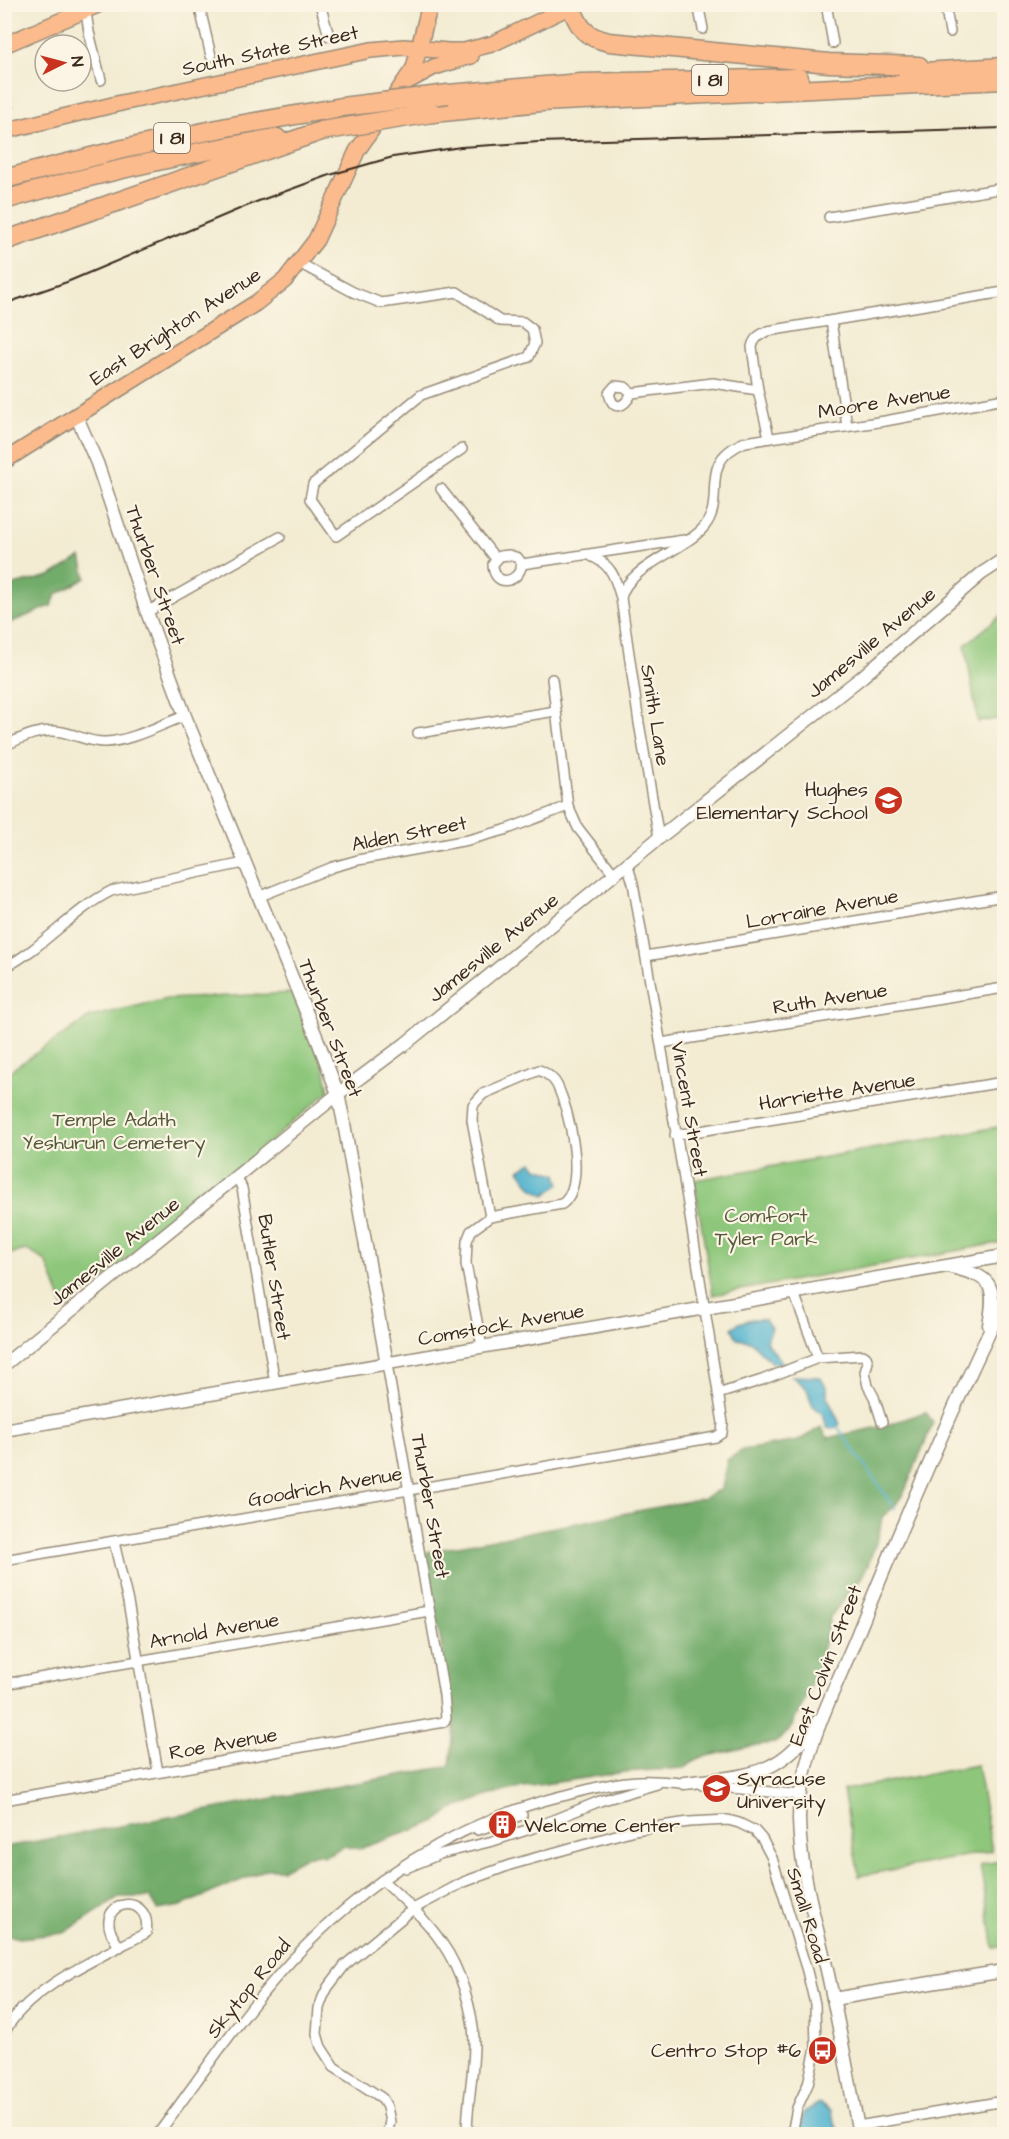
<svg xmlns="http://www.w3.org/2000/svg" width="1009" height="2139" font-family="'Architects Daughter',sans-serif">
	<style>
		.green { fill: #8ec77b; stroke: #64784c; stroke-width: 1.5 }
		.forest { fill: #72ac6b; stroke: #566b44; stroke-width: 1.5 }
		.water { fill: #4fb2ce; stroke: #456e76; stroke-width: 1.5 }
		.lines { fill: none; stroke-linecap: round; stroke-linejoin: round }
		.stream { stroke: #4fb2ce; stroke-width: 2 }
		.minor-casing { stroke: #978b78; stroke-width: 12 }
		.tertiary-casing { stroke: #978b78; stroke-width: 15 }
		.primary-casing { stroke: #978b78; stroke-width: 18 }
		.motorway-casing { stroke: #978b78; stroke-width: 21 }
		.minor { stroke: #fff; stroke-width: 9 }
		.tertiary { stroke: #fff; stroke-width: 12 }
		.primary { stroke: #fbbb8d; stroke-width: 15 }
		.motorway { stroke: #fbbb8d; stroke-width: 18 }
		.rail { stroke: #3b2a1e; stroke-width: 2 }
		.motorway-bridge-casing { stroke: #978b78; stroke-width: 21; stroke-linecap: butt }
		.motorway-bridge { stroke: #fbbb8d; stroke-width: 18 }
		.labels { text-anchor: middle; stroke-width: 4.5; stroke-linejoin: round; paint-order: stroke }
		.shield { fill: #fcf5e5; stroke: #75675a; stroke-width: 1.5 }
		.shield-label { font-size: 18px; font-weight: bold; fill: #3b2a1e }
		.street-label { font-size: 20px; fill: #3b2a1e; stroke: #fcf5e5 }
		.poi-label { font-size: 20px; fill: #3b2a1e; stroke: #fcf5e5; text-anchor: end }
		.park-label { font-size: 20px; fill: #54593a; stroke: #fcf5e5 }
	</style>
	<rect width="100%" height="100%" fill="#fcf5e5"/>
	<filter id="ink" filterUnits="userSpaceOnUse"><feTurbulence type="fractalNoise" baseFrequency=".0167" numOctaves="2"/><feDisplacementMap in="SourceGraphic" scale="12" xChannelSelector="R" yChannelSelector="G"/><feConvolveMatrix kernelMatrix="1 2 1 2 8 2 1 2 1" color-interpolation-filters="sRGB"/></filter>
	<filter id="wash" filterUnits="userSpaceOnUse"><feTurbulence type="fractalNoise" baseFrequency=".008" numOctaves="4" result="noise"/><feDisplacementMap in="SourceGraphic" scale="24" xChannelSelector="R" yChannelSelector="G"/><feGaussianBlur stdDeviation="1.35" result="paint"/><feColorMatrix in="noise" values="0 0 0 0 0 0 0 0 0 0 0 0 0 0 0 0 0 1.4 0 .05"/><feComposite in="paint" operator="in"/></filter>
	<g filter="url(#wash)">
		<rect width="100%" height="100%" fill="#f3ecd3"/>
		<g class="green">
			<path d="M1004 613V718L978 722 965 645Z"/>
			<path d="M293 993 324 1066 329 1091 229 1177 65 1310 46 1261 27 1250 5 1255 4 1075 90 1017 167 999Z"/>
			<path d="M1004 1126V1242L713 1295 694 1180Z"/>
			<path d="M977 1765 992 1851 859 1876 843 1790Z"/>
			<path d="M1004 1860V1946L994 1948 980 1865Z"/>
		</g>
		<g class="forest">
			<path d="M81 557 86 578 57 594 51 606 5 625V587L50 576Z"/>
			<path d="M926 1412 933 1423 904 1493 894 1507 882 1517 879 1534 868 1565 861 1578 830 1617 821 1656 806 1698 789 1731 775 1743 756 1745 699 1758 685 1768 625 1772 524 1787 493 1794 452 1809 436 1822 359 1849 344 1846 325 1856 318 1854 305 1857 283 1869H267L181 1906 158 1910 150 1897H120L64 1933 19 1938 5 1934 4 1847 450 1766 454 1729 427 1552 704 1498 722 1489 727 1460 743 1450 798 1441 821 1427 828 1438 884 1426Z"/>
		</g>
		<g class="water">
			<path d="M532 1162 537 1168 557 1174 560 1184 545 1195 533 1189 519 1170Z"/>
			<path d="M752 1319H765L771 1328 766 1342 784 1364 772 1363 750 1341 737 1339 732 1328 739 1323Z"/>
			<path d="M792 1376 820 1377 827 1388V1396L840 1424 833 1429 827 1428 823 1414 812 1405 807 1389Z"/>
			<path d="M819 2103 831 2110 839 2134H799V2130L804 2112Z"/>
		</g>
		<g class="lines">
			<path class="stream" d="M837 1426 895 1509"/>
		</g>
	</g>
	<g filter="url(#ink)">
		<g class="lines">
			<defs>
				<g id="minor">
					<path d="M199 4 211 56"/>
					<path d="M320 4 329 36"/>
					<path d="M698 4 703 29"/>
					<path d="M826 4 833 43"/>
					<path d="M945 4 950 32"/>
					<path d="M85 6 89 32 101 80"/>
					<path d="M4 91 8 109"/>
					<path d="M829 217 1004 188"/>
					<path d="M299 263 353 292 381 303 457 292 500 321 523 322 532 329 535 343 529 357 421 395 313 484 310 499 336 536 462 449"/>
					<path d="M831 321 847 426"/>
					<path d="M632 393C624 408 613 412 609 393L615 386 625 387 632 393 713 383 758 390"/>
					<path d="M769 437 758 390 752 347C754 338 759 335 768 331L1004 292"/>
					<path d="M441 489 496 559"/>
					<path d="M509 555 518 558 522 564C518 585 493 587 493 564L500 556Z"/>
					<path d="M591 556C612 565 615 577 621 598"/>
					<path d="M522 564 684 540"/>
					<path d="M147 612 280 537"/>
					<path d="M552 679 568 806 578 828 614 874"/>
					<path d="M418 733 556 711"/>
					<path d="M4 746C23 737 41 728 62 732 77 735 91 743 106 742 131 741 162 724 185 716"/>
					<path d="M659 838 639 723 621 598C626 568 685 550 704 527 728 498 695 463 745 442L885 421 1004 399"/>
					<path d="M258 897 333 867 358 860 468 840 505 830 568 806"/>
					<path d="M646 956 1004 896"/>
					<path d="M4 968C44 947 72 911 111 891L244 863"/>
					<path d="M661 1043 1004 988"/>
					<path d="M675 1135 1004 1082"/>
					<path d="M237 1177 242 1188 275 1383"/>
					<path d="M794 1293 818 1358"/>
					<path d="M482 1347 466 1264 467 1241 471 1231 490 1217 562 1204C588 1185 569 1110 557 1085 553 1077 546 1073 539 1070L483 1094 473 1105 472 1120 490 1217"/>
					<path d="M718 1394 762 1380 818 1358 863 1355 866 1357 868 1362 865 1372 868 1386 874 1397 882 1422"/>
					<path d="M114 1542 128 1602 158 1772"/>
					<path d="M4 1560 716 1437 722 1433 723 1423 683 1173 633 883 627 863"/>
					<path d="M4 1684 429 1611"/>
					<path d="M702 1785 801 1795"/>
					<path d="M4 1800 444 1722 446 1718 444 1695 387 1364"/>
					<path d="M478 1830 522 1815"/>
					<path d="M406 1868 440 1854 493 1841 536 1827 600 1801 657 1784"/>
					<path d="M382 1880C403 1899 426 1919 442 1943 460 1968 474 2012 474 2043 474 2074 467 2104 467 2134"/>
					<path d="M4 2034C24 1989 103 1956 146 1933 154 1887 82 1901 120 1947"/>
					<path d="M858 2126 1004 2101"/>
					<path d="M158 2134C201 2076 242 2014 291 1961 363 1883 455 1823 558 1797 584 1791 612 1782 638 1781 655 1780 672 1782 688 1784"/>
					<path d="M387 2134 390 2122 387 2107 382 2098 334 2067 321 2047 317 2034 319 2008 323 1997 328 1987 345 1965 413 1909 464 1882 510 1865 634 1830 689 1822 728 1820 739 1823 755 1831 762 1839 772 1858 807 1971 815 2004 816 2048 808 2084 797 2108 792 2134"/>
				</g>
				<g id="tertiary">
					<path d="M76 415 97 463 147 612 185 716 318 1041 338 1094 343 1118 387 1364"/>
					<path d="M951 1267C991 1277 997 1283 989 1325"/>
					<path d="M4 1365 338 1094 405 1044 659 838 863 676 981 574 1004 559"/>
					<path d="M4 1430 1004 1256"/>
					<path d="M684 1783C715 1779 752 1779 779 1761 795 1751 807 1735 819 1720"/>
					<path d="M833 1999 1004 1971"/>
					<path d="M859 2134C849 2079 839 2024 827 1970 815 1920 800 1870 799 1819 799 1756 833 1694 856 1638 902 1525 950 1412 1004 1302"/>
				</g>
				<g id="primary">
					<path d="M4 45 100 4"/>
					<path d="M408 81 434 67 471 56"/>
					<path d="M4 131 121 103 371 50 404 47 448 51H464L492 44 571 6"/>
					<path d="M4 461 256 303 285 280 316 240 357 151 414 68 430 4"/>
				</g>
				<g id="motorway">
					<path d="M571 6C579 28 585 37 609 42L829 63 919 66"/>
					<path d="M907 73 1004 67"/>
					<path d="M448 94 581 83 799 78"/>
					<path d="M433 113 541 102 1004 80"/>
					<path d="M4 179 123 149 227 127 342 107"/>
					<path d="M4 200C94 174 185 153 277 138"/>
					<path d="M4 241 321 131"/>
				</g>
			</defs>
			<use href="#minor" class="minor-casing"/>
			<use href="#tertiary" class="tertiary-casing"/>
			<use href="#primary" class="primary-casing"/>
			<use href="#motorway" class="motorway-casing"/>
			<use href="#minor" class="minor"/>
			<use href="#tertiary" class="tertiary"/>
			<use href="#primary" class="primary"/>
			<use href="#motorway" class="motorway"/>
			<path class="rail" d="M4 304 67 282 256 202 330 175 393 157 461 147 539 142 1004 128"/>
			<defs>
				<g id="motorway-bridge">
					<path d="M342 107 448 94"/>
					<path d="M321 131 433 113"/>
				</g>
			</defs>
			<use href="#motorway-bridge" class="motorway-bridge-casing"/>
			<use href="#motorway-bridge" class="motorway-bridge"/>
		</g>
	</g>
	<defs>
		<symbol id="school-disc" viewBox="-11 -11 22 22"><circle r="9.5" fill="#c8321e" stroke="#fcf5e5"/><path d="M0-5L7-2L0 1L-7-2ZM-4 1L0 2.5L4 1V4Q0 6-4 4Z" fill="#fff"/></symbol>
		<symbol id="university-disc" viewBox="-11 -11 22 22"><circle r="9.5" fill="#c8321e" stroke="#fcf5e5"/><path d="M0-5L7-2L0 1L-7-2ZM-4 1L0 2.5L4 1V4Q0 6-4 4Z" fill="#fff"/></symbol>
		<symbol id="building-disc" viewBox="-11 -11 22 22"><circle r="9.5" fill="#c8321e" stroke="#fcf5e5"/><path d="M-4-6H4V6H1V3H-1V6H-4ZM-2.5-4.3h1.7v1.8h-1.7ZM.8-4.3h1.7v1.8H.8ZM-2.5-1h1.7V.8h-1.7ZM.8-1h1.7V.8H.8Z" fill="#fff"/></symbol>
		<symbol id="bus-disc" viewBox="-11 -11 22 22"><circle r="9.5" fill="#c8321e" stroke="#fcf5e5"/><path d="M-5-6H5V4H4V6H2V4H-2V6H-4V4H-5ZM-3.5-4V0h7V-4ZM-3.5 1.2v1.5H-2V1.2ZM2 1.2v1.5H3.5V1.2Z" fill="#fff"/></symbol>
	</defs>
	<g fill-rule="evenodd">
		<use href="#school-disc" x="872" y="784" width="33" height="33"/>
		<use href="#university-disc" x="700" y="1772" width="33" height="33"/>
		<use href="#building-disc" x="486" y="1808" width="33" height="33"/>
		<use href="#bus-disc" x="806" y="2034" width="33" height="33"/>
	</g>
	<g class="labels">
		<g class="shield">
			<rect x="692" y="65" width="36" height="30" rx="4.5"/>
			<rect x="154" y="123" width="36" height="30" rx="4.5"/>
		</g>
		<g class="shield-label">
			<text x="710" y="86">I 81</text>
			<text x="172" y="144">I 81</text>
		</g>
		<g class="street-label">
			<text transform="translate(270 50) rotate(-12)" y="7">South State Street</text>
			<text transform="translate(175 326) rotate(-33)" y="7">East Brighton Avenue</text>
			<text transform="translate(884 401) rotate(-9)" y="7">Moore Avenue</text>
			<text transform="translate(156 575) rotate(71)" y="7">Thurber Street</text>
			<text transform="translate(871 642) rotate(-40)" y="7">Jamesville Avenue</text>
			<text transform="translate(656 715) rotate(81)" y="7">Smith Lane</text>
			<text transform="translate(409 833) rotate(-11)" y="7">Alden Street</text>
			<text transform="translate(822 908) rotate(-10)" y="7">Lorraine Avenue</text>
			<text transform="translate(493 947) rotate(-39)" y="7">Jamesville Avenue</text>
			<text transform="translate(830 998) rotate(-9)" y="7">Ruth Avenue</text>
			<text transform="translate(331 1028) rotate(69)" y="7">Thurber Street</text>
			<text transform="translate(837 1091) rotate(-9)" y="7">Harriette Avenue</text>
			<text transform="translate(690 1109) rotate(80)" y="7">Vincent Street</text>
			<text transform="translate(114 1251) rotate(-39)" y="7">Jamesville Avenue</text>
			<text transform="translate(275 1277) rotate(81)" y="7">Butler Street</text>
			<text transform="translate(501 1324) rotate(-10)" y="7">Comstock Avenue</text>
			<text transform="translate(325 1486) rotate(-10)" y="7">Goodrich Avenue</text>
			<text transform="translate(431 1506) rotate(80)" y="7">Thurber Street</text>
			<text transform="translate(214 1630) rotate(-10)" y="7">Arnold Avenue</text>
			<text transform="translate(825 1665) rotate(-69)" y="7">East Colvin Street</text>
			<text transform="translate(223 1743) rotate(-10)" y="7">Roe Avenue</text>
			<text transform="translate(808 1915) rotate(73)" y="7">Small Road</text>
			<text transform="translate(248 1988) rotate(-51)" y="7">Skytop Road</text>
		</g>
		<g class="poi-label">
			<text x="868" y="796">Hughes<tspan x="868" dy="23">Elementary School</tspan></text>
			<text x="737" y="1785" text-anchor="start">Syracuse<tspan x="737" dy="23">University</tspan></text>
			<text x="524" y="1832" text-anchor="start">Welcome Center</text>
			<text x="801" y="2057">Centro Stop #6</text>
		</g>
		<g class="park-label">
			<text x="114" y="1126">Temple Adath<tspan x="114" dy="23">Yeshurun Cemetery</tspan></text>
			<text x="766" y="1222">Comfort<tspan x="766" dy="23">Tyler Park</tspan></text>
		</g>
	</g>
	<rect width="1009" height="2139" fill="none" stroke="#fcf5e5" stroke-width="24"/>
	<g transform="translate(63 63) rotate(84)"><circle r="28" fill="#fcf5e5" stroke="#afa495" stroke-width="1.5"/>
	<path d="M0-4.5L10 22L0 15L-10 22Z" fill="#c8321e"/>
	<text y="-9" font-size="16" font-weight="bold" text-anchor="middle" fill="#3b2a1e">N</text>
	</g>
</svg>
